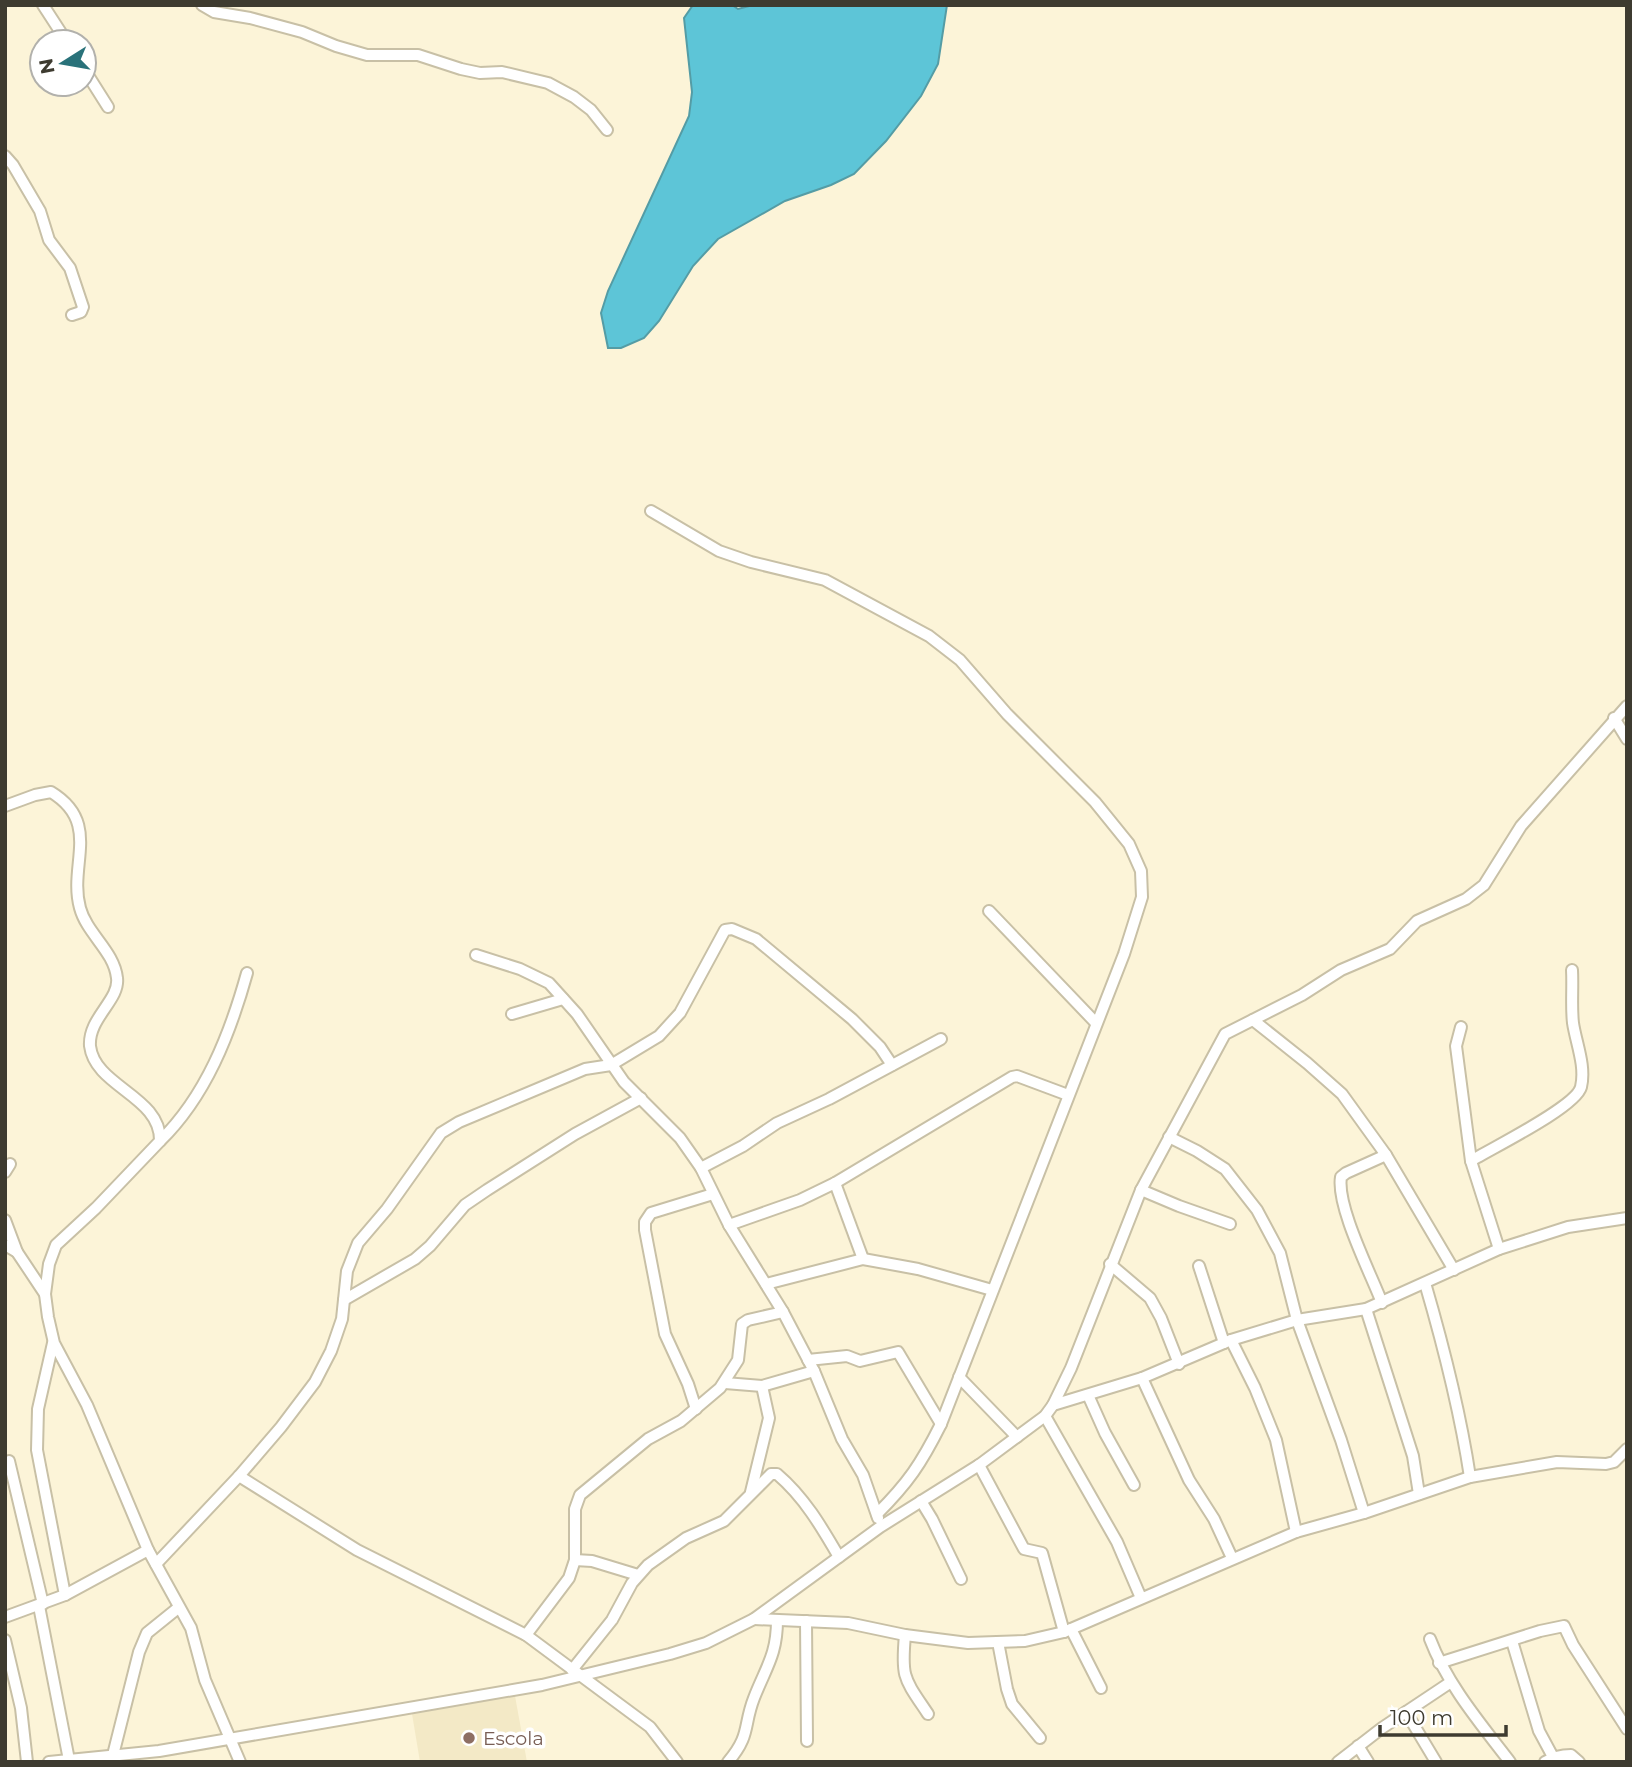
<svg xmlns="http://www.w3.org/2000/svg" width="1632" height="1767" font-family="Montserrat,sans-serif">
	<style>
		.built { fill: #f3e9c6 }
		.water { fill: #5dc5d7; stroke: #549ca5; stroke-width: 2 }
		.lines { fill: none; stroke-linecap: round; stroke-linejoin: round }
		.minor-casing { stroke: #c8c0a6; stroke-width: 14 }
		.minor { stroke: #fff; stroke-width: 10 }
		.education-dot { fill: #8d6e63; stroke: #fff; stroke-width: 2.5 }
		.labels { text-anchor: middle; stroke-width: 7; stroke-linejoin: round; paint-order: stroke }
		.education-label { font-size: 19px; fill: #785e54; stroke: #fff; text-anchor: start }
	</style>
	<rect width="100%" height="100%" fill="#fcf4d8"/>
	<path class="built" d="M515 1696 527 1762H420L412 1714Z"/>
	<path class="water" d="M693 5H732L738 9 753 5H947L938 64 921 96 886 141 854 174 831 185 785 201 718 239 693 266 659 321 644 338 621 348H608L601 313 608 291 689 116 692 92 684 18Z"/>
	<g class="lines">
		<defs>
			<g id="minor">
				<path d="M43 5 67 42"/>
				<path d="M202 5 214 12 250 18 302 32 336 46 367 55H418L461 69 480 73 502 72 548 83 574 97 591 110 607 130"/>
				<path d="M84 69 108 107"/>
				<path d="M5 156 13 165 40 211 49 240 70 268 83 307 81 312 72 315"/>
				<path d="M651 511 719 551 751 562 825 580 929 636 960 660 1007 714 1095 802 1129 844 1141 871 1142 897 1124 954 941 1424C921 1464 908 1483 877 1514"/>
				<path d="M1614 718 1627 739"/>
				<path d="M5 806 35 795 51 792C102 823 68 865 80 908 87 934 114 951 117 978 120 1000 88 1018 90 1046 95 1087 161 1096 160 1141L96 1208 56 1245 49 1264 45 1294 48 1317 54 1343 87 1405 148 1550 191 1628 205 1680 240 1762"/>
				<path d="M989 911 1096 1023"/>
				<path d="M476 955 520 969 549 983 577 1014 624 1082 680 1138 701 1168 729 1225 783 1312 814 1371 842 1439 863 1475 878 1518"/>
				<path d="M512 1014 563 999"/>
				<path d="M1253 1020 1307 1063 1342 1094 1386 1155 1454 1270"/>
				<path d="M1461 1027 1456 1046 1471 1161 1499 1249"/>
				<path d="M1169 1137 1197 1151 1225 1169 1257 1210 1280 1253 1297 1320 1341 1440 1364 1513"/>
				<path d="M160 1141C206 1096 230 1034 247 973"/>
				<path d="M1471 1161C1492 1148 1576 1107 1581 1087 1586 1066 1576 1043 1573 1023 1571 1006 1573 987 1572 970"/>
				<path d="M701 1168 743 1146 777 1123 829 1099 941 1039"/>
				<path d="M5 1172 10 1164"/>
				<path d="M835 1183 863 1259"/>
				<path d="M1141 1190 1179 1206 1230 1224"/>
				<path d="M5 1220 17 1252"/>
				<path d="M729 1225 800 1200 835 1183 1012 1077 1017 1076 1068 1095"/>
				<path d="M5 1245 17 1252 45 1294"/>
				<path d="M1110 1264 1150 1298 1161 1318 1179 1364"/>
				<path d="M1199 1266 1224 1343"/>
				<path d="M1425 1283C1444 1348 1460 1411 1470 1477"/>
				<path d="M766 1284 863 1259 918 1269 992 1290"/>
				<path d="M344 1300 415 1259 430 1246 465 1205 487 1190 575 1134 641 1098"/>
				<path d="M1382 1303C1371 1274 1336 1206 1341 1177L1346 1173 1386 1155"/>
				<path d="M1366 1309 1413 1456 1419 1494"/>
				<path d="M1231 1340 1255 1388 1276 1440 1296 1532"/>
				<path d="M53 1343 38 1409 37 1450 65 1595"/>
				<path d="M808 1360 847 1356 860 1361 898 1352 941 1424"/>
				<path d="M959 1377 1017 1437"/>
				<path d="M1142 1378 1189 1480 1214 1519 1232 1558"/>
				<path d="M725 1383 762 1386 814 1371"/>
				<path d="M1088 1395 1105 1433 1134 1485"/>
				<path d="M1053 1405 1071 1368 1141 1190 1225 1034 1302 995 1341 970 1390 949 1417 921 1466 899 1484 885 1521 826 1627 706"/>
				<path d="M696 1409 688 1384 665 1334 645 1230V1222L651 1213 713 1194"/>
				<path d="M1045 1416 1117 1542 1141 1598"/>
				<path d="M9 1461 43 1604"/>
				<path d="M979 1465 1024 1549 1042 1553 1064 1632"/>
				<path d="M239 1476 357 1550 526 1635 650 1727 677 1762"/>
				<path d="M751 1492 769 1418 762 1386"/>
				<path d="M921 1501 932 1519 961 1579"/>
				<path d="M575 1560 592 1561 638 1575"/>
				<path d="M156 1564 239 1476 281 1427 315 1382 331 1351 342 1319 347 1271 358 1243 387 1209 441 1133 459 1122 585 1069 611 1065 659 1036 680 1013 725 930 732 929 756 939 852 1019 880 1047 892 1065"/>
				<path d="M39 1606 69 1760"/>
				<path d="M5 1617 65 1595 148 1550"/>
				<path d="M754 1619 848 1623 905 1635 968 1643 1025 1641 1064 1632 1296 1532 1364 1513 1470 1477 1557 1462 1606 1464 1614 1462 1627 1449"/>
				<path d="M806 1621 807 1741"/>
				<path d="M1071 1629 1101 1688"/>
				<path d="M526 1635 569 1578 575 1560V1509L580 1495 648 1439 681 1421 720 1388 738 1360 742 1324 748 1320 783 1312"/>
				<path d="M905 1635C901 1678 904 1678 928 1714"/>
				<path d="M1430 1639C1447 1684 1480 1723 1510 1762"/>
				<path d="M5 1640 21 1708 27 1762"/>
				<path d="M1512 1641 1539 1731 1553 1757"/>
				<path d="M998 1642 1007 1689 1012 1704 1040 1738"/>
				<path d="M1439 1663 1540 1631 1564 1626 1573 1645 1627 1729"/>
				<path d="M572 1670 612 1620 632 1583 648 1565 686 1538 724 1521 771 1474H777C804 1497 821 1526 839 1557"/>
				<path d="M1406 1712 1436 1762"/>
				<path d="M1358 1746 1368 1762"/>
				<path d="M112 1759 139 1652 147 1633 178 1608"/>
				<path d="M49 1762 159 1751 542 1685 670 1654 706 1643 754 1619 880 1527 979 1465 1045 1416 1053 1405 1142 1378 1231 1340 1297 1320 1366 1309 1499 1249 1568 1227 1627 1218"/>
				<path d="M728 1762C751 1735 743 1726 754 1698 766 1667 777 1655 777 1620"/>
				<path d="M1338 1762 1382 1728 1451 1682"/>
				<path d="M1545 1762C1553 1757 1561 1755 1571 1755L1579 1762"/>
			</g>
		</defs>
		<use href="#minor" class="minor-casing"/>
		<use href="#minor" class="minor"/>
	</g>
	<circle class="education-dot" cx="469" cy="1738" r="7"/>
	<g class="labels">
		<g class="education-label">
			<text x="483" y="1745">Escola</text>
		</g>
	</g>
	<rect width="1632" height="1767" fill="none" stroke="#3e3b30" stroke-width="14"/>
	<g transform="translate(63 63) rotate(259)"><circle r="33" fill="#ffffff" stroke="#b2b1ac" stroke-width="2"/>
	<path d="M0-5L12 26L0 18L-12 26Z" fill="#29727a"/>
	<text y="-10" font-size="19" font-weight="bold" text-anchor="middle" fill="#3e3b30">N</text>
	</g>
	<path d="M1380 1725v10h126v-10" fill="none" stroke="#3e3b30" stroke-width="3.5"/>
	<text x="1390" y="1725" font-size="21" fill="#3e3b30" stroke="#ffffff" stroke-width="5" paint-order="stroke">100 m</text>
</svg>
